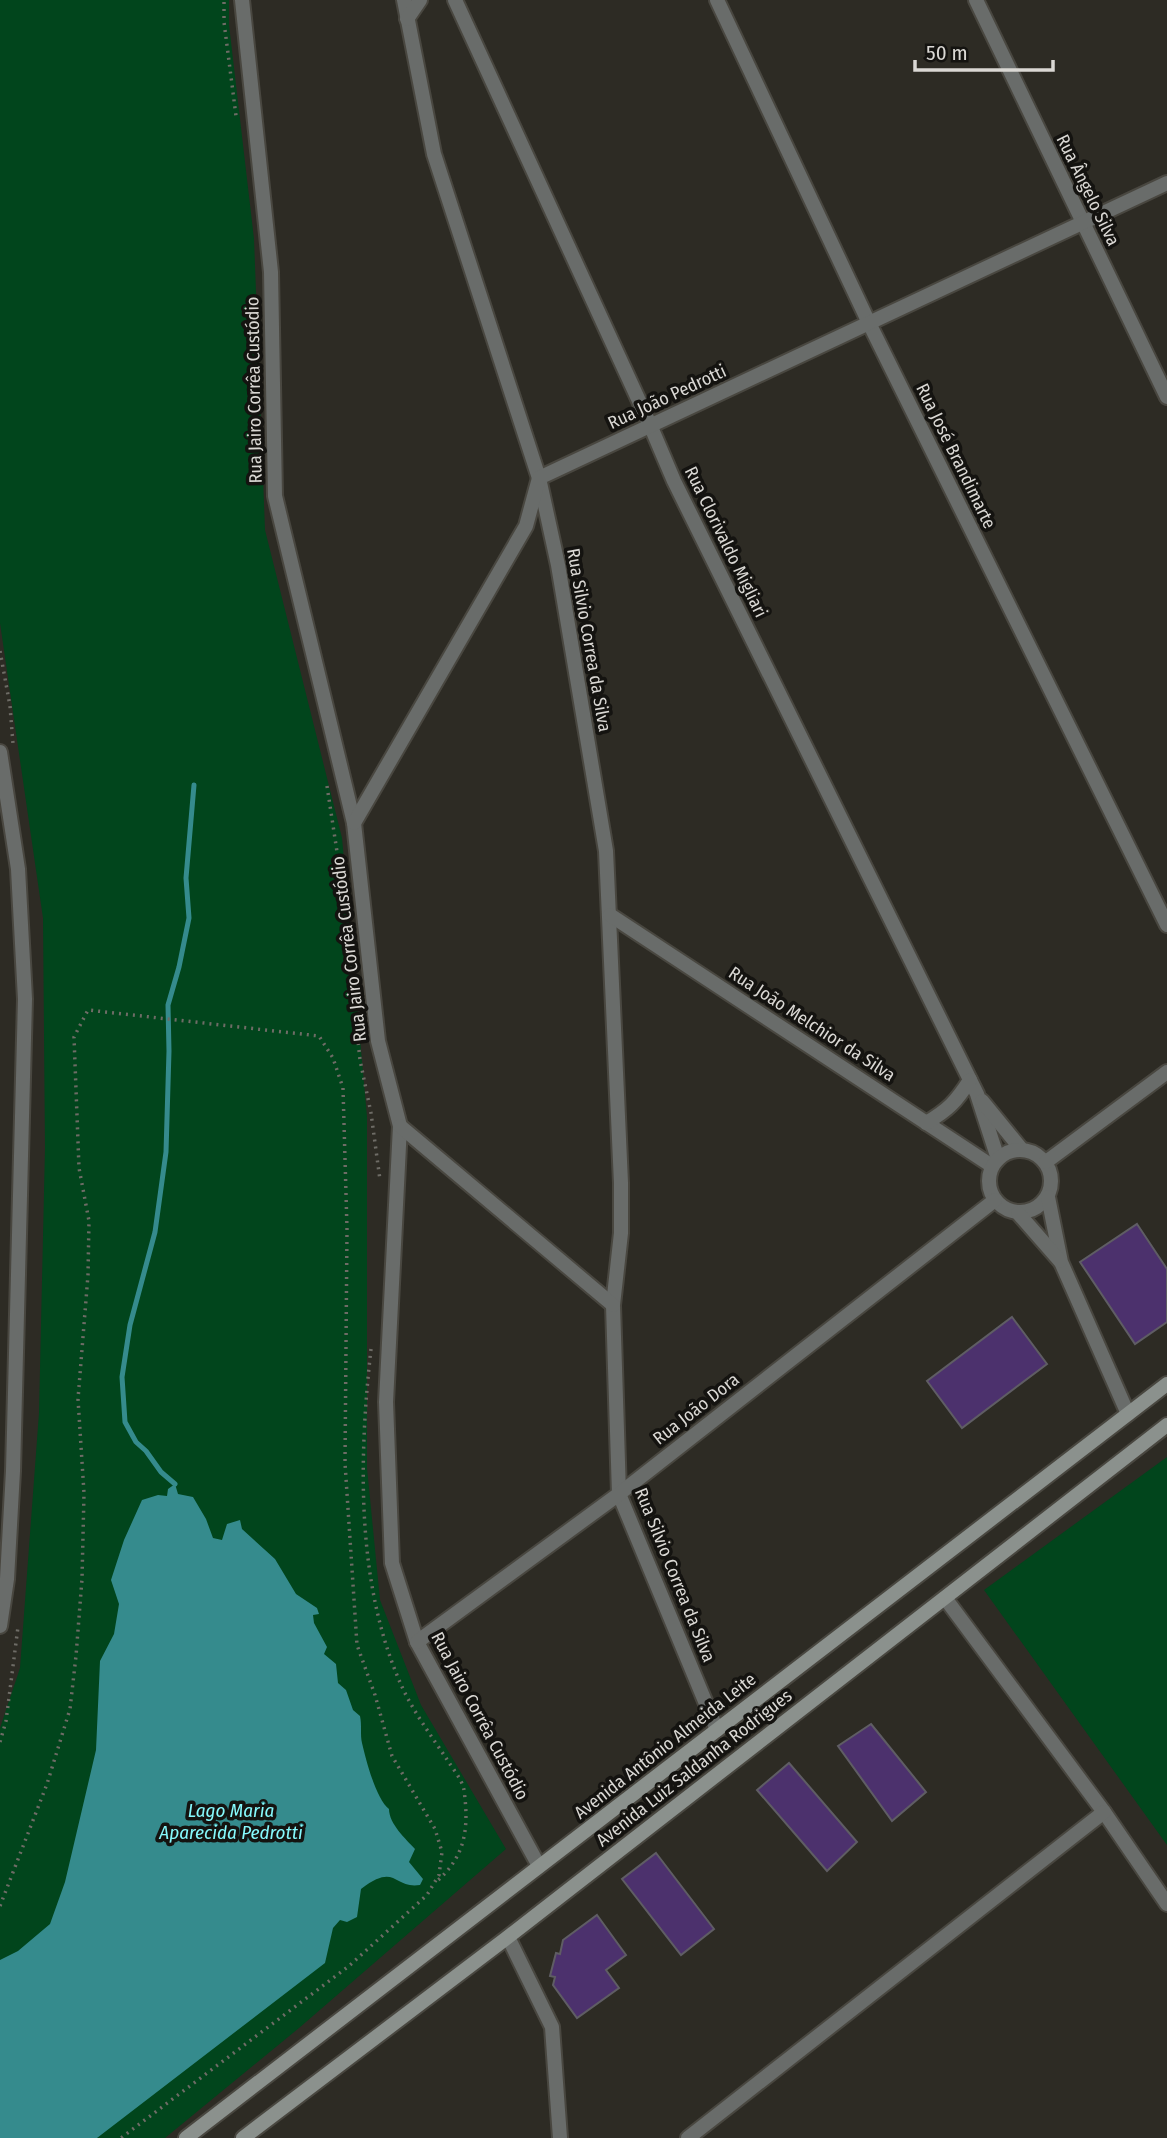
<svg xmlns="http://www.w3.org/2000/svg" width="1167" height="2138" font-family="'Fira Sans Condensed',sans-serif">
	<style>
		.green { fill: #01451c }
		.water { fill: #358b8d }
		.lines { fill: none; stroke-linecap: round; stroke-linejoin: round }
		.stream { stroke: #358b8d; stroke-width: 5 }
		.building { fill: #4c316d; stroke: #5f5d64; stroke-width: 2 }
		.street-casing { stroke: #494740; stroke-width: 18 }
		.secondary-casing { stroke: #494740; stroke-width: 18 }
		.path { stroke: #6e6c66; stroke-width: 3.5; stroke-dasharray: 2 5; stroke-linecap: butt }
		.street { stroke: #696c6a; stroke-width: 14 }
		.secondary { stroke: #8b918d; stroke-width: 14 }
		.labels { text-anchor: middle; stroke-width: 7; stroke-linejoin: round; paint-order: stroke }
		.street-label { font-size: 18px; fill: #dad8d4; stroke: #141310 }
		.water-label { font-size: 19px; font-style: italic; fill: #86f9fc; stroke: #141310 }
	</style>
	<rect width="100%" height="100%" fill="#2d2b24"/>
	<g class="green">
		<path d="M0 0H229V25L254 239 265 530 342 838 367 1117V1468L380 1600 421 1705 506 1849 299 2028 165 2138H0V1728L20 1668 39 1413 45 1148 43 918 0 623Z"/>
		<path d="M1167 1457V1845L984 1590Z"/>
	</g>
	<path class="water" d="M175 1484 178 1494 193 1497 206 1519 213 1538 222 1540 227 1524 240 1520 242 1529 275 1559 296 1594 317 1608 319 1614 313 1615 314 1623 327 1647 324 1654 336 1664 338 1683 346 1690 353 1710 360 1716C362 1725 360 1735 362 1743 366 1760 376 1799 389 1809 389 1824 406 1839 415 1849L409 1862 423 1879 420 1885C392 1889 397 1862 361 1889L357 1917 347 1922 340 1920 333 1928 325 1963 97 2138H0V1960L18 1951 50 1924 65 1882 96 1750 100 1661 114 1634 119 1604 111 1580 124 1540 142 1500 158 1495 167 1496 168 1489Z"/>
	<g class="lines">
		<path class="stream" d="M175 1484 161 1472 146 1451 136 1442 125 1422 122 1377 130 1325 155 1232 166 1152 169 1051 168 1005 179 967 189 918 186 878 194 785"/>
	</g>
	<g class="building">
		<path d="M1137 1224 1167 1269V1322L1135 1344 1080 1262Z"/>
		<path d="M1012 1317 1047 1364 962 1428 927 1381Z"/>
		<path d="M871 1724 926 1792 892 1821 838 1746Z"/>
		<path d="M789 1763 857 1842 827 1871 757 1790Z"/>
		<path d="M656 1853 714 1929 681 1955 622 1879Z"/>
		<path d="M597 1915 626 1955 606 1970 619 1988 577 2018 553 1985 555 1977 550 1976 556 1953 560 1954 563 1940Z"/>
	</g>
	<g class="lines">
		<defs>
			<g id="street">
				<path d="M242 0 271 272 275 496 354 823 378 1041 400 1126 386 1402 392 1563 417 1642 539 1866"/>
				<path d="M404 0 434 154 539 478 558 565 606 851 621 1183V1233L613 1305 619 1494 717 1730"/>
				<path d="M455 0 651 427 674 481 977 1094 998 1159"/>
				<path d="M717 0 869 323 1167 925"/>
				<path d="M976 0 1167 397"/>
				<path d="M407 19 420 0"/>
				<path d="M0 752 18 869 25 999 13 1471 7 1579 0 1626"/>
				<path d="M354 823 526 526 539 478 1167 183"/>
				<path d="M610 915 992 1166"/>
				<path d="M982 1101 1022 1150"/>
				<path d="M926 1123C948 1110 956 1102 970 1080"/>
				<path d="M400 1126 613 1305"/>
				<circle cx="1020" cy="1181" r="31"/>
				<path d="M1046 1162 1167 1072"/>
				<path d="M1048 1197 1061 1262 1128 1414"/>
				<path d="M1018 1213 1060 1261"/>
				<path d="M945 1598 1104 1812 1167 1904"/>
				<path d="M417 1642 619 1494 995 1200"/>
				<path d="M508 1937 552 2027 560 2138"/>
				<path d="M688 2138 1104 1812"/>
			</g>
			<g id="secondary">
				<path d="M186 2138 1167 1384"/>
				<path d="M243 2138 508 1937 1167 1425"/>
			</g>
		</defs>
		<use href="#street" class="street-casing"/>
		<use href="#secondary" class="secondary-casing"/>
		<g class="path">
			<path d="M224 2V22L236 116"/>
			<path d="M0 651 10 706 13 744"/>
			<path d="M327 786 341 878 360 1060 371 1113 380 1180"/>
			<path d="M371 1349C359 1456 356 1579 399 1680 410 1707 430 1734 446 1758 452 1768 462 1779 464 1790 469 1828 466 1856 436 1882"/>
			<path d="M0 1742 6 1721 18 1627"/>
			<path d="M0 1906 47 1784 70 1709 76 1656 82 1579 84 1493 78 1399 88 1275 89 1221 79 1168 74 1037 88 1010 319 1036 333 1058 343 1088 347 1229 345 1463 357 1645 375 1695 392 1756 435 1829 442 1852 439 1875 427 1895 349 1966 121 2138"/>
		</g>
		<use href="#street" class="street"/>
		<use href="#secondary" class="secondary"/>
	</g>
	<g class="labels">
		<g class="street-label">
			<text transform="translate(1088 190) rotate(64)" y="6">Rua Ângelo Silva</text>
			<text transform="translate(254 390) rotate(-91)" y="6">Rua Jairo Corrêa Custódio</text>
			<text transform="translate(667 397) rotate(-25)" y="6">Rua João Pedrotti</text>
			<text transform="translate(956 456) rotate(64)" y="6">Rua José Brandimarte</text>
			<text transform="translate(726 542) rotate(64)" y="6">Rua Clorivaldo Migliari</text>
			<text transform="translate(589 640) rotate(80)" y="6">Rua Silvio Correa da Silva</text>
			<text transform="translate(349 949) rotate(-97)" y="6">Rua Jairo Corrêa Custódio</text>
			<text transform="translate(812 1024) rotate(33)" y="6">Rua João Melchior da Silva</text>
			<text transform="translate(696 1409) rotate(-38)" y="6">Rua João Dora</text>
			<text transform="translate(675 1575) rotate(68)" y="6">Rua Silvio Correa da Silva</text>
			<text transform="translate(480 1716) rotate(62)" y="6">Rua Jairo Corrêa Custódio</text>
			<text transform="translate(665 1746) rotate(-38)" y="6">Avenida Antônio Almeida Leite</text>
			<text transform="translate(694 1768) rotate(-38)" y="6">Avenida Luiz Saldanha Rodrigues</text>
		</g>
		<g class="water-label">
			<text x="231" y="1817">Lago Maria<tspan x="231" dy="22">Aparecida Pedrotti</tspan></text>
		</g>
	</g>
	<path d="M915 60v10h138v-10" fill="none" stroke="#dad8d4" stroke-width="3.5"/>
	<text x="926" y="60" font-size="21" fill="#dad8d4" stroke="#141310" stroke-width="5" paint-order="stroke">50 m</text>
</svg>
